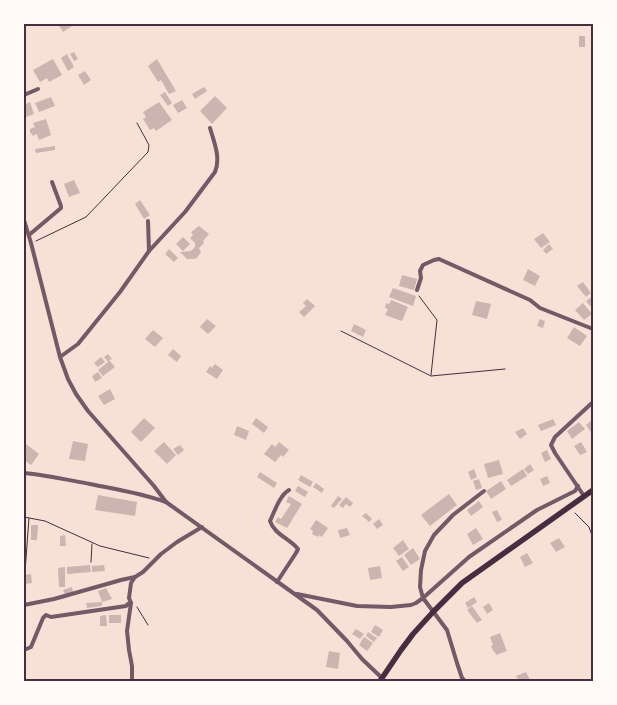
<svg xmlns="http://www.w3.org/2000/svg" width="617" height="705" font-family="'DejaVu Sans',sans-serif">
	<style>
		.building { fill: #ccb4b1 }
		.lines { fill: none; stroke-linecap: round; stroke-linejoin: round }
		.path { stroke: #4a2c40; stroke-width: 1 }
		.minor { stroke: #755966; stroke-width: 4 }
		.primary { stroke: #4a2c40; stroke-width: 5.5 }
		.neatline { fill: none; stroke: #4a2c40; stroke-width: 2 }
	</style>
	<rect width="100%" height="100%" fill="#f7e1d7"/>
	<g class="building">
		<path d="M58 24H75L63 32Z"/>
		<rect x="579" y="36" width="6" height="11"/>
		<path d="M74 52 78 59 74 61 70 54Z"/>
		<path d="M67 54 74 67 68 71 61 58Z"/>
		<path d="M53 59 62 75 49 82 47 78 40 82 33 70Z"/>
		<path d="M157 59 176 91 169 94 161 80 158 82 148 66Z"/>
		<path d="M85 71 91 80 84 85 78 75Z"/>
		<path d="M204 87 207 91 195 99 192 94Z"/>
		<path d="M165 92 172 103 168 106 160 95Z"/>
		<path d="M215 96 227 108 212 124 200 111Z"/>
		<path d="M51 97 55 106 39 112 35 103Z"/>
		<path d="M182 100 187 108 178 113 173 105Z"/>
		<path d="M30 102 34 114 26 117 24 111V105Z"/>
		<path d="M159 102 172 120 156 131 154 128 150 130 143 119 146 117 143 112Z"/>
		<path d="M46 119 51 135 39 140 37 134 33 136 30 132V129L35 127 33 123Z"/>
		<path d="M55 146V150L36 153 35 149Z"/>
		<path d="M74 180 80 193 69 197 64 184Z"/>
		<path d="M140 200 150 215 144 219 135 204Z"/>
		<path d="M199 226 209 234 203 241 204 243 199 248 201 252 197 258 194 259H187L180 252 191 251 195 247V243L190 238 193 235 191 232Z"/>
		<path d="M543 233 550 242 541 248 534 239Z"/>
		<path d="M183 237 190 244 183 251 176 244Z"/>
		<path d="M549 244 553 249 546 254 543 250Z"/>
		<path d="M169 249 178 258 174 262 165 254Z"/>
		<path d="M528 269 540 276 535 286 523 280Z"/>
		<path d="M402 275 417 279 414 290 399 286Z"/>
		<path d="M583 282 591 293 586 297 577 286Z"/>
		<path d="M393 288 416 296 413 306 389 297Z"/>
		<path d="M593 296V304L590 306 586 301Z"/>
		<path d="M307 299 315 306 304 317 299 312 306 306 303 303Z"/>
		<path d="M391 300 408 307 402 321 385 315 388 309 385 308 386 303 389 304Z"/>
		<path d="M476 301 491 304 487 319 472 315Z"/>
		<path d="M583 303 592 314 584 320 575 310Z"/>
		<path d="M207 319 216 326 208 334 200 327Z"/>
		<path d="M540 319 545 321 543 328 537 326Z"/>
		<path d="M354 324 366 330 363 337 351 331Z"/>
		<path d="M574 327 587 336 580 346 567 338Z"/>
		<path d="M153 330 163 338 155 347 145 339Z"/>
		<path d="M173 349 181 356 177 362 168 355Z"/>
		<path d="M108 354 112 359 109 360 115 367 103 376 98 370 108 362 104 357Z"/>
		<path d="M101 357 105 362 98 367 94 363Z"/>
		<path d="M215 364 223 370 217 379 206 372 210 366 212 368Z"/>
		<path d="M98 372 102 378 95 382 92 376Z"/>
		<path d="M110 389 115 399 104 405 98 396Z"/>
		<path d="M144 418 155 428 141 442 131 432Z"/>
		<path d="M256 418 268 427 264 433 252 424Z"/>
		<path d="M553 419 556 425 541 431 538 425Z"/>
		<path d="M593 419V435L586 425Z"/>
		<path d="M579 422 585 429 572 439 567 431Z"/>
		<path d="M237 426 249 431 246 440 234 435Z"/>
		<path d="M523 428 527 434 520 439 515 432Z"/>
		<path d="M73 441 88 444 85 461 69 459Z"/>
		<path d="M164 442 176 455 167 464 154 451Z"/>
		<path d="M279 442 289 450 283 457 281 455 275 462 264 454 272 444 275 447Z"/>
		<path d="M581 442 587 452 580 455 574 446Z"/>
		<path d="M26 444 39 454 31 465 24 460V447Z"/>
		<path d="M180 445 184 450 178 455 173 449Z"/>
		<path d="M547 450 551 459 545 462 541 453Z"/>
		<path d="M499 460 503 474 488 478 484 464Z"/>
		<path d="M530 464 534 470 528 474 524 469Z"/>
		<path d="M474 469 477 477 471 480 468 472Z"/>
		<path d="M523 469 527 476 511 486 507 480Z"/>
		<path d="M260 472 277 483 274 488 257 477Z"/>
		<path d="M301 475 313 482 310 487 298 480Z"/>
		<path d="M547 476 550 483 543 486 540 479Z"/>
		<path d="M479 479 482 488 476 490 473 481Z"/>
		<path d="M501 481 506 489 491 499 486 491Z"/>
		<path d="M316 483 324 489 322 493 313 487Z"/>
		<path d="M298 486 308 492 305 497 295 491Z"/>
		<path d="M449 494 457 505 430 526 421 515Z"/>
		<path d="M98 495 137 502 135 516 95 510Z"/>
		<path d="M289 496 302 504 287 528 275 522 278 517 281 519 291 504 286 502Z"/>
		<path d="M338 496 342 499 334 508 331 506Z"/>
		<path d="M346 497 353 503 350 507 346 504 343 508 339 505Z"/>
		<path d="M479 501 483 507 471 516 467 510Z"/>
		<path d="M497 510 502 520 497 522 492 512Z"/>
		<path d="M366 513 372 519 369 522 362 516Z"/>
		<path d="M379 519 383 525 377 529 373 524Z"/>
		<path d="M316 520 328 528 322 537 319 535 318 537 312 534 313 531 310 529Z"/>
		<path d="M31 525H38L37 540H31Z"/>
		<path d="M347 528 350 535 340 538 338 530Z"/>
		<path d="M476 528 483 539 473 545 467 534Z"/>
		<path d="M65 535 66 546H60V536Z"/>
		<path d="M559 538 565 547 556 552 550 543Z"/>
		<path d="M403 540 409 549 399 556 393 548Z"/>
		<path d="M413 548 420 559 411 565 404 555Z"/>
		<path d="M527 553 533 563 525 567 520 557Z"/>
		<path d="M402 557 409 567 403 571 396 561Z"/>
		<path d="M90 565 91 572 67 574V567Z"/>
		<path d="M104 565 105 571 92 572V566Z"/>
		<path d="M380 566 382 578 370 580 368 568Z"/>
		<path d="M65 567V587H59L58 568Z"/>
		<path d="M31 574 32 583 24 584V575Z"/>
		<path d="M72 587 73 592 65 594 63 590Z"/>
		<path d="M106 588 112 599 102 602V606L87 608 86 603 102 602 98 591Z"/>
		<path d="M474 597 477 602 468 608 465 603Z"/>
		<path d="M489 603 493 610 487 614 483 607Z"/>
		<path d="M472 606 482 620 477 623 467 610Z"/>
		<path d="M106 615 107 626H100V616Z"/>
		<rect x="109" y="615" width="12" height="8"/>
		<path d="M375 625 383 630 379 637 371 632Z"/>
		<path d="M356 629 364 634 360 639 352 634Z"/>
		<path d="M368 632 377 638 374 642 366 636Z"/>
		<path d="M500 633 507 651 496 655 495 652H494L491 646 493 645 490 637Z"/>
		<path d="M364 637 373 643 367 651 359 645Z"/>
		<path d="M329 651 340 653 338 669 326 667Z"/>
		<path d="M526 672 530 680 526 681H519L516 676Z"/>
	</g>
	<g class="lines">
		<g class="path">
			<path d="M36 241 86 217 148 152 149 145 137 123"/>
			<path d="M419 296 437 320 431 375"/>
			<path d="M341 331 431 376 505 369"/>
			<path d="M575 513 589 527 593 538"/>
			<path d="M24 517 45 521 100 546 149 558"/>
			<path d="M91 562 92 544"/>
			<path d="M25 572 29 518"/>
			<path d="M137 607 148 625"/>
			<path d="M24 662 25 655"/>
		</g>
		<g class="minor">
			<path d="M24 95 38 89"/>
			<path d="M24 220 31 243 60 357 68 379 76 394 88 411 154 486 166 502"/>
			<path d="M148 221 149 251"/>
			<path d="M29 235 61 208V206L52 182"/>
			<path d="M417 290 421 278 420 271 423 265 434 260 439 259 530 300 540 308 593 329"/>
			<path d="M60 357 78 344 120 292 149 251 185 212 215 172C221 158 214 142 210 128"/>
			<path d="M24 473C46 475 68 480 90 484 115 489 141 493 166 502L317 610 347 641 362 659 382 678"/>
			<path d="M584 496 555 453 551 445 555 437 593 402"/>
			<path d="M277 582 296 553 298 549C290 539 274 534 270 521 275 511 279 496 289 490"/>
			<path d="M297 594 357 606 391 607 411 605 416 603 423 598 469 557 537 510 575 491 578 486"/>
			<path d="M24 605 54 599 121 580 135 577"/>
			<path d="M24 650 31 647 43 618 46 615 51 617 126 606 128 604 131 603"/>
			<path d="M132 681V666L129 650 127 631 131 603 129 598 131 583 135 577 143 572 161 554 177 542 202 527"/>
			<path d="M465 681 462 678 457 663 447 630 423 598 420 587 421 570 425 551 434 535 453 515 484 491"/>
		</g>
		<path class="primary" d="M380 681 401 650 413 634 433 612 462 583 593 490"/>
	</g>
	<rect width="617" height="705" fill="none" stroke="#fffaf5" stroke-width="50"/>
	<rect x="25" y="25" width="567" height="655" class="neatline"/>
</svg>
